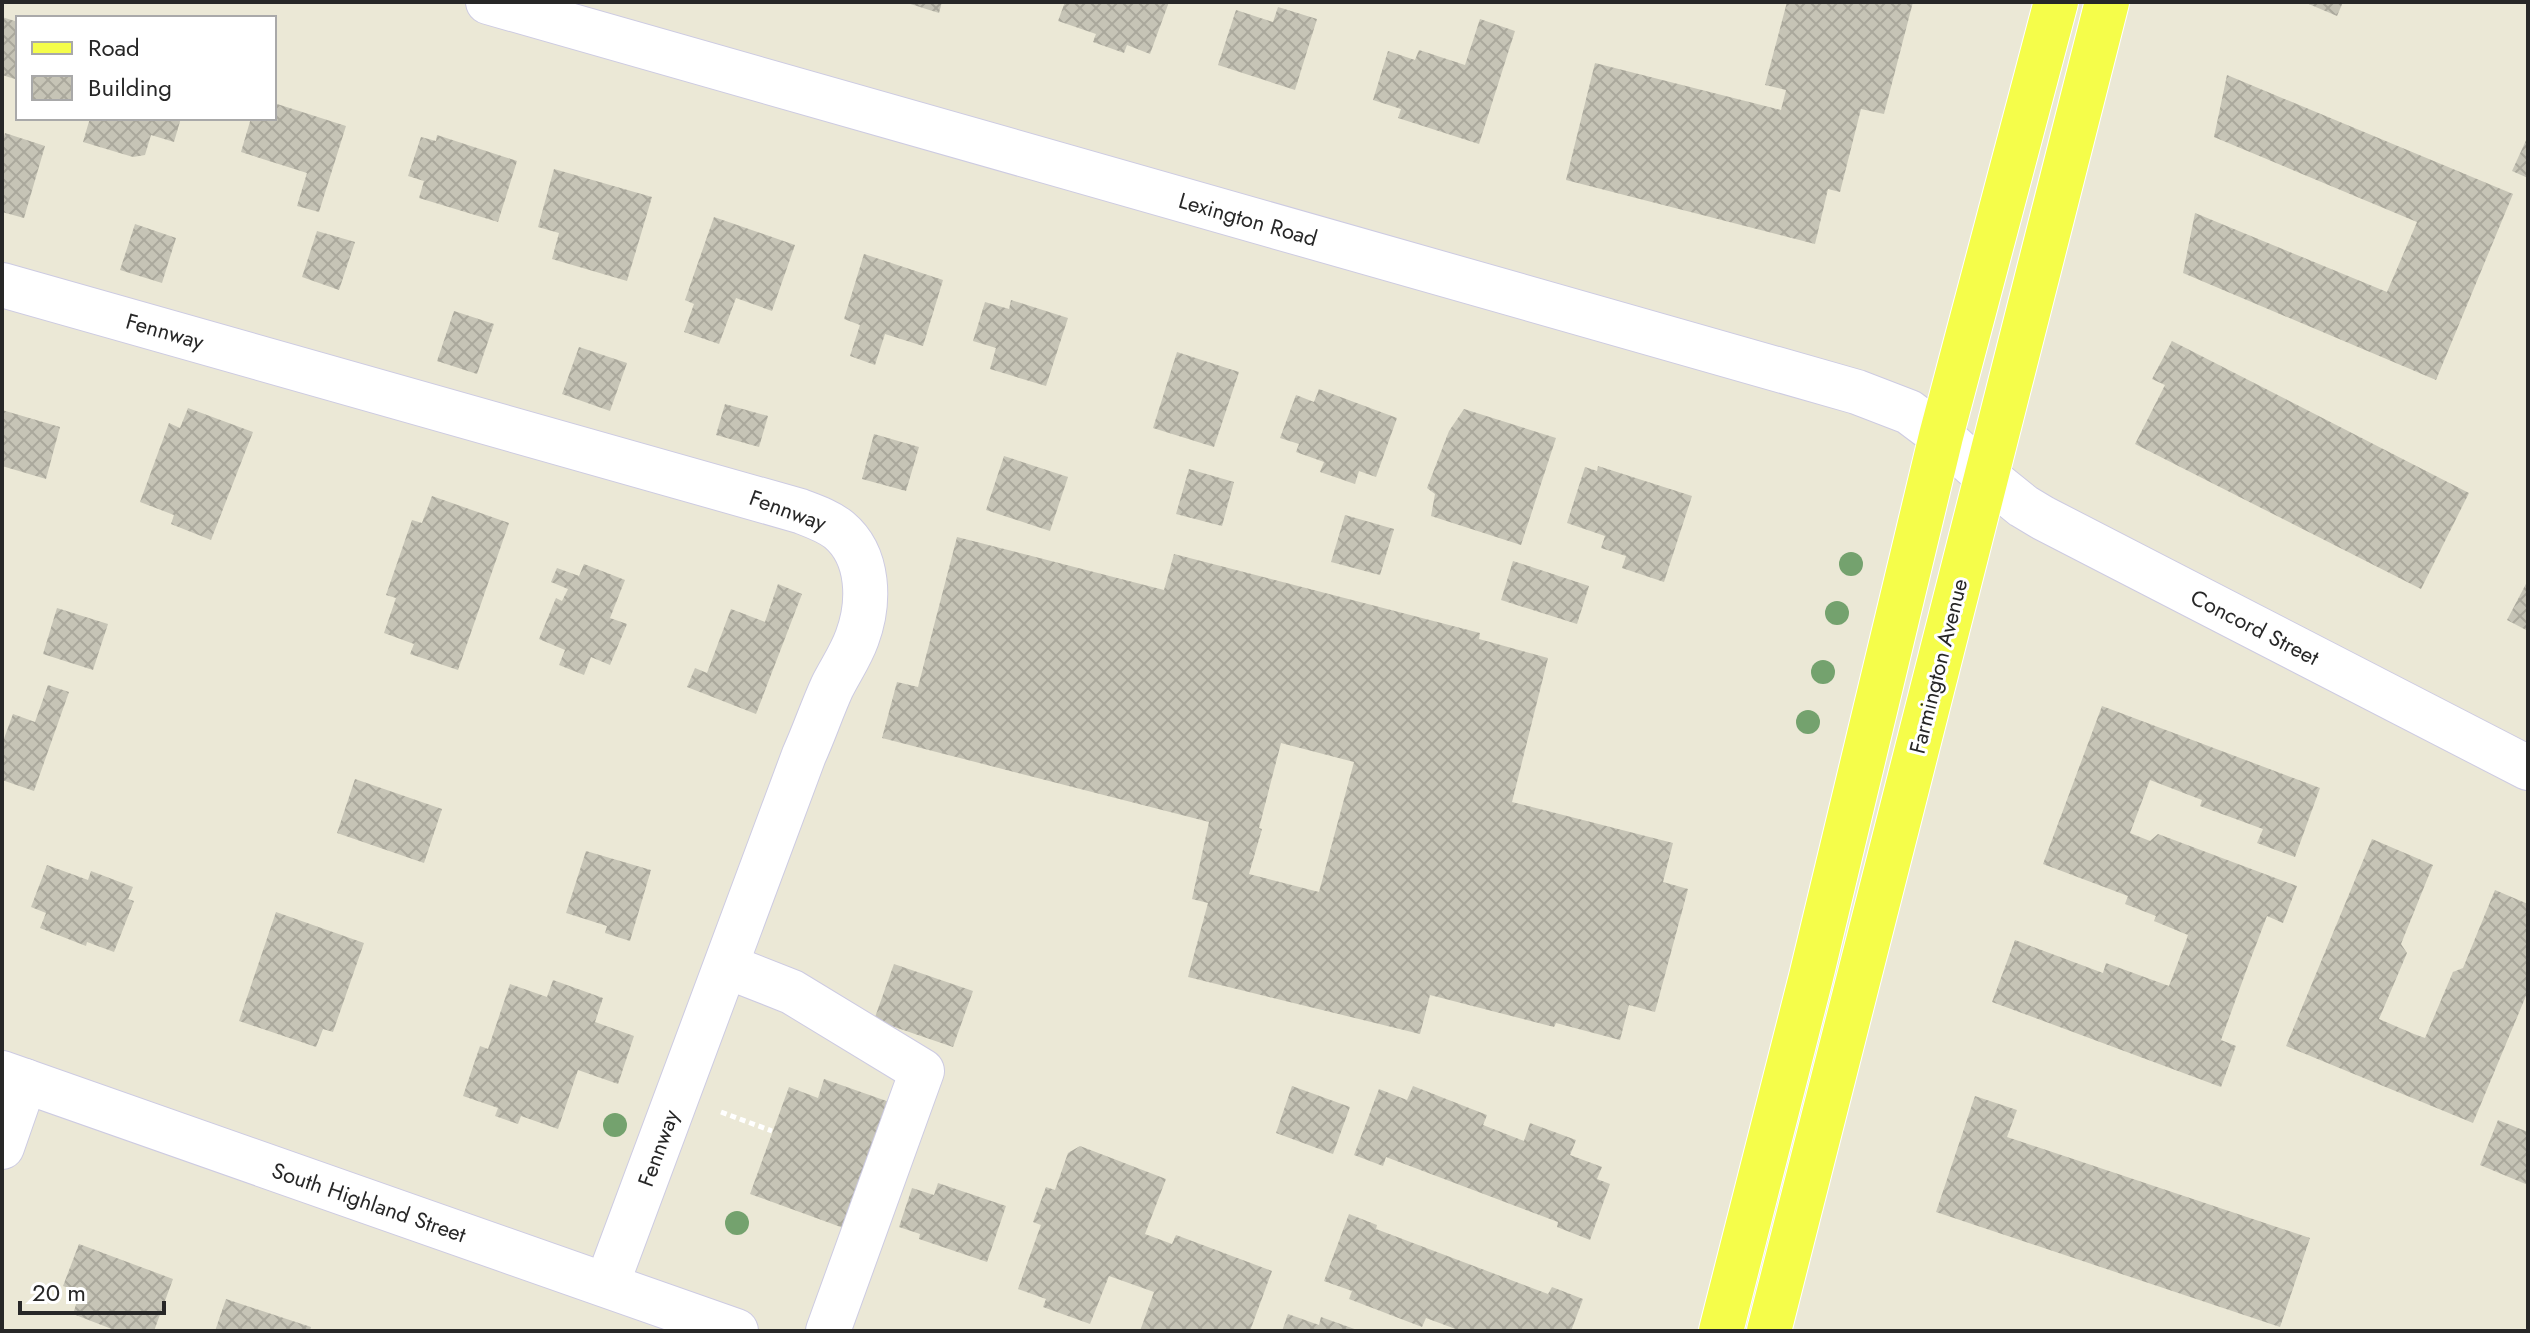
<svg xmlns="http://www.w3.org/2000/svg" width="2530" height="1333" font-family="Jost,sans-serif">
	<style>
		.building { fill: url(#building-cross-hatch); fill-rule: evenodd }
		.lines { fill: none; stroke-linecap: round; stroke-linejoin: round }
		.minor-casing { stroke: #cdcbe2; stroke-width: 46 }
		.major-casing { stroke: #fff; stroke-width: 46 }
		.path { stroke: #fff; stroke-width: 5; stroke-dasharray: 6 4; stroke-linecap: butt }
		.minor { stroke: #fff; stroke-width: 44 }
		.major { stroke: #f5fd4a; stroke-width: 44 }
		.tree { fill: #74a26e }
		.labels { text-anchor: middle; stroke-width: 6; stroke-linejoin: round; paint-order: stroke }
		.street-label { font-size: 22px; fill: #272727; stroke: #fff }
	</style>
	<defs>
		<pattern id="building-cross-hatch" width="8" height="8" patternUnits="userSpaceOnUse" patternTransform="scale(2)"><rect width="8" height="8" fill="#c6c4b6"/><path d="M0 0l8 8M0 8l8-8" fill="none" stroke="#aaa89c"/></pattern>
	</defs>
	<rect width="100%" height="100%" fill="#ebe8d6"/>
	<g class="building">
		<path d="M904 2H942L939 13Z"/>
		<path d="M1065 2H1169L1150 54 1127 45 1124 53 1093 42 1096 34 1058 21Z"/>
		<path d="M1787 2H1913L1884 114 1861 109 1840 192 1828 189 1815 244 1566 180 1595 63 1781 110 1786 90 1765 85Z"/>
		<path d="M2304 2H2343L2337 16Z"/>
		<path d="M1278 7 1317 19 1295 90 1218 65 1236 10 1273 22Z"/>
		<path d="M2 17 18 22V80L2 75Z"/>
		<path d="M1480 19 1515 31 1479 144 1398 118 1401 109 1373 100 1388 51 1415 60 1419 50 1465 65Z"/>
		<path d="M2227 75 2513 194 2436 380 2183 273 2195 213 2387 292 2417 222 2214 137Z"/>
		<path d="M274 103 346 126 319 212 297 206 307 173 241 152 251 118H274Z"/>
		<path d="M90 118H181L174 142 151 135 145 155 133 157 83 142Z"/>
		<path d="M5 133 45 146 24 218 2 212V144Z"/>
		<path d="M437 135 517 161 498 222 419 198 424 181 408 176 421 137 436 141Z"/>
		<path d="M2528 136V178L2512 171Z"/>
		<path d="M554 169 652 197 627 281 552 259 559 233 538 227Z"/>
		<path d="M714 217 795 245 772 311 736 298 719 344 684 332 694 304 685 300Z"/>
		<path d="M135 224 176 238 162 283 120 270Z"/>
		<path d="M317 231 355 242 339 290 302 277Z"/>
		<path d="M864 254 943 280 923 346 885 334 875 365 850 356 860 325 844 319Z"/>
		<path d="M1011 300 1068 318 1046 386 990 369 996 348 973 341 985 302 1009 309Z"/>
		<path d="M454 311 494 324 477 374 437 361Z"/>
		<path d="M2172 341 2469 493 2421 589 2135 444 2165 385 2152 379Z"/>
		<path d="M579 347 627 363 610 411 562 394Z"/>
		<path d="M1177 352 1239 372 1214 447 1153 428Z"/>
		<path d="M1319 389 1397 418 1376 477 1359 471 1355 484 1320 472 1324 462 1296 452 1299 444 1280 438 1296 395 1314 402Z"/>
		<path d="M725 404 768 416 759 447 716 435Z"/>
		<path d="M188 408 253 432 211 540 171 524 174 515 140 502 169 423 180 428Z"/>
		<path d="M1464 409 1556 438 1521 545 1431 516 1435 494 1427 488 1449 431Z"/>
		<path d="M2 410 60 427 46 479 2 466Z"/>
		<path d="M874 434 919 447 906 491 862 479Z"/>
		<path d="M1004 456 1068 477 1050 531 986 510Z"/>
		<path d="M1598 466 1692 496 1664 582 1622 568 1626 556 1601 548 1605 536 1567 523 1585 467 1597 471Z"/>
		<path d="M1189 469 1234 482 1222 526 1176 514Z"/>
		<path d="M432 496 509 523 458 670 410 654 414 644 384 633 396 598 386 595 412 520 422 523Z"/>
		<path d="M1345 515 1394 529 1380 575 1331 562Z"/>
		<path d="M957 537 1164 590 1174 554 1480 633 1479 639 1548 658 1512 802 1673 843 1663 882 1688 889 1655 1012 1629 1005 1620 1040 1556 1023 1554 1027 1430 995 1420 1034 1188 977 1208 903 1192 899 1209 822 882 738 897 682 918 687ZM1281 743 1354 762 1319 892 1249 874 1262 829 1259 828Z"/>
		<path d="M1513 561 1589 586 1577 624 1501 600Z"/>
		<path d="M584 564 625 580 610 618 627 624 610 665 591 657 584 675 559 665 565 650 539 639 556 598 562 601 568 589 551 582 557 568 579 576Z"/>
		<path d="M2528 580V631L2507 620Z"/>
		<path d="M778 584 802 594 756 714 687 687 695 668 707 673 731 609 765 622Z"/>
		<path d="M57 608 108 624 93 670 43 654Z"/>
		<path d="M48 685 69 692 34 791 2 780V744L13 714 35 722Z"/>
		<path d="M2102 706 2320 788 2295 857 2257 843 2263 829 2200 806 2202 800 2150 780 2130 833 2150 841 2158 834 2297 886 2283 923 2267 916 2248 966 2221 1040 2236 1046 2221 1087 1992 1002 2015 940 2103 973 2106 963 2169 986 2185 944 2188 935 2154 921 2156 916 2125 904 2128 896 2043 864Z"/>
		<path d="M355 779 442 809 424 863 337 833Z"/>
		<path d="M2372 839 2433 865 2401 944 2407 953 2379 1019 2414 1034 2425 1038 2453 972 2463 968 2495 890 2528 904V991L2473 1123 2286 1046Z"/>
		<path d="M586 851 651 870 630 941 605 933 607 926 566 913Z"/>
		<path d="M47 865 88 880 91 871 133 887 128 899 134 901 114 952 87 942 86 946 40 928 46 913 31 907Z"/>
		<path d="M276 912 364 943 333 1032 323 1029 316 1047 239 1021Z"/>
		<path d="M894 964 973 991 953 1047 874 1020Z"/>
		<path d="M553 980 603 998 595 1022 634 1036 618 1084 578 1070 558 1129 521 1116 518 1124 495 1116 498 1108 463 1096 480 1046 488 1049 510 984 547 997Z"/>
		<path d="M824 1079 895 1104 849 1230 750 1194 789 1087 818 1098Z"/>
		<path d="M1292 1086 1350 1107 1333 1154 1276 1133Z"/>
		<path d="M1413 1086 1487 1115 1483 1125 1524 1141 1530 1123 1576 1140 1570 1155 1602 1167 1597 1179 1610 1184 1590 1240 1557 1227 1558 1222 1386 1157 1383 1166 1354 1155 1379 1089 1407 1100Z"/>
		<path d="M1975 1096 2017 1110 2007 1137 2310 1238 2280 1327 1936 1212Z"/>
		<path d="M2498 1120 2528 1132V1185L2480 1165Z"/>
		<path d="M1080 1146 1166 1179 1145 1234 1172 1244 1176 1235 1272 1271 1250 1331H1140L1154 1292 1109 1276 1090 1324 1043 1307 1046 1299 1018 1289 1041 1225 1033 1222 1046 1187 1055 1190 1068 1153Z"/>
		<path d="M938 1183 1006 1206 987 1262 919 1239 920 1234 899 1227 912 1188 934 1195Z"/>
		<path d="M1349 1214 1377 1225 1376 1229 1548 1294 1552 1287 1583 1299 1571 1331H1461L1426 1318 1422 1327 1349 1299 1352 1291 1324 1281Z"/>
		<path d="M79 1244 173 1279 154 1331H117L73 1314 80 1292 63 1286Z"/>
		<path d="M226 1299 311 1327 310 1331H215Z"/>
		<path d="M1288 1314 1319 1325 1321 1317 1360 1331H1282Z"/>
	</g>
	<g class="lines">
		<defs>
			<g id="minor">
				<path d="M488 2 1857 392 1909 412 1941 436 1987 477 2023 506 2043 518 2528 768"/>
				<path d="M2 285 800 511C813 516 828 521 839 530 870 556 870 603 857 638 851 655 840 671 832 687 822 709 814 733 804 755L607 1284"/>
				<path d="M726 966 792 992 922 1071 828 1331"/>
				<path d="M2 1073 736 1331"/>
				<path d="M2 1147 25 1081"/>
			</g>
			<g id="major">
				<path d="M1721 1331 1811 977 1941 436 2056 2"/>
				<path d="M1769 1331 2107 2"/>
			</g>
		</defs>
		<use href="#minor" class="minor-casing"/>
		<use href="#major" class="major-casing"/>
		<path class="path" d="M721 1112 772 1131"/>
		<use href="#minor" class="minor"/>
		<use href="#major" class="major"/>
	</g>
	<g class="tree">
		<circle cx="1851" cy="564" r="12"/>
		<circle cx="1837" cy="613" r="12"/>
		<circle cx="1823" cy="672" r="12"/>
		<circle cx="1808" cy="722" r="12"/>
		<circle cx="615" cy="1125" r="12"/>
		<circle cx="737" cy="1223" r="12"/>
	</g>
	<g class="labels">
		<g class="street-label">
			<text transform="translate(1248 219) rotate(16)" y="8">Lexington Road</text>
			<text transform="translate(165 331) rotate(16)" y="8">Fennway</text>
			<text transform="translate(788 510) rotate(20)" y="8">Fennway</text>
			<text transform="translate(2255 627) rotate(27)" y="8">Concord Street</text>
			<text transform="translate(1938 666) rotate(-76)" y="8">Farmington Avenue</text>
			<text transform="translate(658 1148) rotate(-70)" y="8">Fennway</text>
			<text transform="translate(369 1202) rotate(19)" y="8">South Highland Street</text>
		</g>
	</g>
	<rect width="2530" height="1333" fill="none" stroke="#272727" stroke-width="8"/>
	<rect x="16" y="16" width="260" height="104" fill="#ffffff" stroke="#a9a9a9" stroke-width="2"/>
	<rect x="32" y="42" width="40" height="12" fill="#f5fd4a" stroke="#a9a9a9" stroke-width="2"/>
	<text x="88" y="56" font-size="24" fill="#272727">Road</text>
	<rect x="32" y="76" width="40" height="24" fill="url(#building-cross-hatch)" stroke="#a9a9a9" stroke-width="2"/>
	<text x="88" y="96" font-size="24" fill="#272727">Building</text>
	<path d="M20 1301v12h144v-12" fill="none" stroke="#272727" stroke-width="4"/>
	<text x="32" y="1301" font-size="24" fill="#272727" stroke="#ffffff" stroke-width="6" paint-order="stroke">20 m</text>
</svg>
